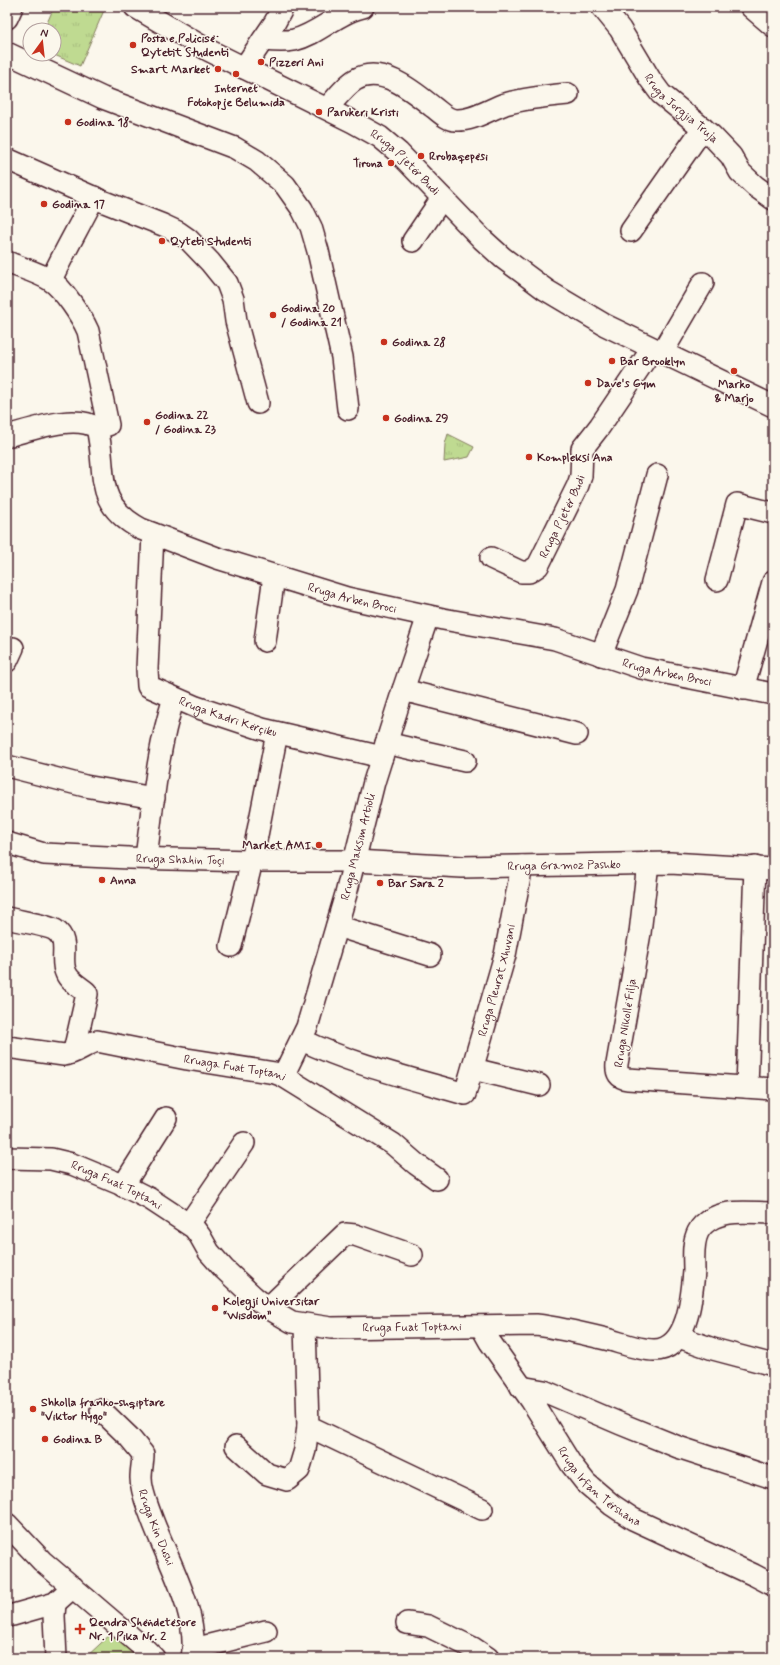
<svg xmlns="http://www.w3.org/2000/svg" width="780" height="1665" font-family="Mynerve,sans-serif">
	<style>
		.grass { fill: url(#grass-tufts); stroke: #847c5e }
		.garden { fill: #bfda91; stroke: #847c5e }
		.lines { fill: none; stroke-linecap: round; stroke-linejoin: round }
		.minor-casing { stroke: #4a1f2b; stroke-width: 24 }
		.minor { stroke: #fbf7ec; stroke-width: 21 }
		.poi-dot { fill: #c8321e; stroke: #fbf7ec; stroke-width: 1.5 }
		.labels { text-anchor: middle; stroke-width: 3; stroke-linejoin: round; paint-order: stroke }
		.poi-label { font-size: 12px; font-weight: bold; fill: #4a1f2b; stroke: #fbf7ec; text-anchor: start }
		.street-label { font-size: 12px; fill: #4a1f2b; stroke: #fbf7ec }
	</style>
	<defs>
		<pattern id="grass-tufts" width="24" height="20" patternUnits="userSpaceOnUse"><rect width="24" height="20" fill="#bfda91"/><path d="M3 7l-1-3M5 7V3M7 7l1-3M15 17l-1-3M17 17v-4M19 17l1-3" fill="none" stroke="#a6bb7d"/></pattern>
	</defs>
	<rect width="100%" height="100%" fill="#fbf7ec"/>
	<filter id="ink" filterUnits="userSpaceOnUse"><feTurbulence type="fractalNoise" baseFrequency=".025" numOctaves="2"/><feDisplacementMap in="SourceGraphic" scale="8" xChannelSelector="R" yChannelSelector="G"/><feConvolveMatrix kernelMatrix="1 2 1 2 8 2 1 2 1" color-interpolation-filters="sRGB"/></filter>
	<g filter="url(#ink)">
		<g class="grass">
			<path d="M54 7 105 8 80 66 52 54H54V30H44Z"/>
			<path d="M448 434 474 447 469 457 444 462 445 444Z"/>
		</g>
		<path class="garden" d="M114 1631 139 1658H85Z"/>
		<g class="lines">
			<defs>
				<g id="minor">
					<path id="s1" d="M135 7 208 50 353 122 380 137 399 153 482 239 503 258 546 290 605 325 773 406"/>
					<path id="s2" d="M602 7 620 29 650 79 661 94 711 135 731 156 740 172 755 186 773 199"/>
					<path d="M751 7 773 26"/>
					<path d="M7 18 12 7"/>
					<path d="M263 40C273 41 284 42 294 40 319 34 338 12 363 7"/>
					<path d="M7 53 103 98 235 148 257 161 285 185 302 209 311 227 318 251 342 357 348 409"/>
					<path d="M244 68 275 22 283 7"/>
					<path d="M327 108C335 100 346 85 355 80 381 64 413 91 433 107 440 112 447 120 456 120 473 121 490 109 505 104 526 98 547 96 568 94"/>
					<path d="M7 159 102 201 163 225 178 232 188 239 210 262 227 283 233 299 236 321 258 403"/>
					<path d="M631 231 703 128"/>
					<path d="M413 241 442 198"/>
					<path d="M7 262C21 268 37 272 50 280 63 288 82 317 88 331L108 425"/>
					<path d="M51 280C64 252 80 225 94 197"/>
					<path d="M662 353 703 283"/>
					<path id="s3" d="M7 436C31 430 75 413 97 428 108 472 91 502 141 529L217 558 347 598 443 619 555 639 641 668 773 694"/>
					<path id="s4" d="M153 534 147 669 148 686 196 707 262 729 382 757"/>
					<path id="s5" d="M491 558 521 572H529L538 566 578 485 581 476 582 449 600 426 652 349"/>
					<path d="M717 580 737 504 773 513"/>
					<path d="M265 641 274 576"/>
					<path d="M601 655 627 590 657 475"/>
					<path d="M7 661 13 648"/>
					<path d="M743 689 773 582"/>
					<path d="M403 690 577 734"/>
					<path d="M386 743 465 761"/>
					<path d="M7 766 85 786 154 798"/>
					<path id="s6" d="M7 843 44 854 129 858 252 861H355L462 867 670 863 773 869"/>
					<path d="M146 858C153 804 157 750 174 698"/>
					<path d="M648 863 640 933 617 1064C616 1073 619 1078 628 1079L773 1089"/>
					<path d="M7 918C18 921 46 925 55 930 71 941 59 959 66 973 69 981 80 987 86 992L87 994 74 1051"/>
					<path d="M337 926 430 955"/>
					<path d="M231 946 252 861 277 733"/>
					<path id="s7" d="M302 1040C354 1065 410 1078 465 1094L505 955 522 866"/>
					<path id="s8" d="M7 1047 64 1055C75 1054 86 1044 97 1041L187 1059 275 1073 283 1076 393 1144 416 1164 437 1179"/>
					<path d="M473 1069 539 1085"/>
					<path id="s9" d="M283 1076 307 1027 346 894 374 782 403 690 428 616"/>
					<path d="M747 1087 755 867"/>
					<path id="s10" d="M7 1158 51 1159 72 1164 120 1184 150 1199 194 1228 200 1236 209 1252 224 1269 254 1297 268 1308 292 1322 331 1328 536 1325C561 1328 585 1334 610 1340 624 1344 640 1350 654 1350 688 1350 692 1296 694 1271 694 1258 692 1244 698 1232 701 1226 707 1221 713 1218 730 1209 754 1213 773 1213"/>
					<path d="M123 1186 166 1118"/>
					<path d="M189 1224 244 1143"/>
					<path d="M268 1308 345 1234 355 1235 412 1255"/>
					<path d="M305 1325 308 1426 482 1509"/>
					<path id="s11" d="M481 1326 490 1342 531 1400 571 1464 586 1483 612 1505 633 1519 754 1575 773 1585"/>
					<path d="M679 1337 713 1349 773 1365"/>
					<path d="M521 1387 544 1391 621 1424 678 1447 773 1478"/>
					<path id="s12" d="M101 1410 129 1437 143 1454C143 1462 141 1470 141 1478 141 1490 146 1502 150 1513 165 1557 200 1612 192 1658"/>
					<path d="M236 1446 267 1474 287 1480 299 1470 305 1450 308 1426"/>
					<path d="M7 1524 42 1561 145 1649 154 1658"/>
					<path d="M55 1603 54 1616 56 1658"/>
					<path d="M7 1616 13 1615 55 1603 73 1587"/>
					<path d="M407 1623 428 1626 473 1648 488 1658"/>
					<path d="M194 1649 266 1631"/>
				</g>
			</defs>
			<use href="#minor" class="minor-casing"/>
			<use href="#minor" class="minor"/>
		</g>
	</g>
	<g class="poi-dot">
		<circle cx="133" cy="45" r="4"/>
		<circle cx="261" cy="62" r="4"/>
		<circle cx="218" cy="69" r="4"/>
		<circle cx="236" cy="74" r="4"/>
		<circle cx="319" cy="112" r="4"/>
		<circle cx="68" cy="122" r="4"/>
		<circle cx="421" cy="156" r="4"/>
		<circle cx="391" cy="163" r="4"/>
		<circle cx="44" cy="204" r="4"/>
		<circle cx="162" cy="241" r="4"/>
		<circle cx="273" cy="315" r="4"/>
		<circle cx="384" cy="342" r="4"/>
		<circle cx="612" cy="361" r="4"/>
		<circle cx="734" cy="371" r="4"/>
		<circle cx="588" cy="383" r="4"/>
		<circle cx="386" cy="418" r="4"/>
		<circle cx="147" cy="422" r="4"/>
		<circle cx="529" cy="457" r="4"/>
		<circle cx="319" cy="845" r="4"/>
		<circle cx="102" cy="880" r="4"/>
		<circle cx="380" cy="883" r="4"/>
		<circle cx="215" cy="1308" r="4"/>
		<circle cx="33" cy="1409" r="4"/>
		<circle cx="45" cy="1439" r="4"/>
		<path d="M78 1623h4v4h4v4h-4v4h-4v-4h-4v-4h4z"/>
	</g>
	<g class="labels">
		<g class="poi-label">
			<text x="141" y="42">Posta e Policisë<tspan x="141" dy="14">Qytetit Studenti</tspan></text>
			<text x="269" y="66">Pizzeri Ani</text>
			<text x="210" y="73" text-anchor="end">Smart Market</text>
			<text x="236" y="92" text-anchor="middle">Internet<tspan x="236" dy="14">Fotokopje Belumida</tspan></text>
			<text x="327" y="116">Parukeri Kristi</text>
			<text x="76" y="126">Godina 18</text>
			<text x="429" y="160">Rrobaqepësi</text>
			<text x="383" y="167" text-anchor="end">Tirona</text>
			<text x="52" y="208">Godina 17</text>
			<text x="170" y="245">Qyteti Studenti</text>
			<text x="281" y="312">Godina 20<tspan x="281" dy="14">/ Godina 21</tspan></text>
			<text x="392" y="346">Godina 28</text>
			<text x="620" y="365">Bar Brooklyn</text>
			<text x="596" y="387">Dave's Gym</text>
			<text x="734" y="388" text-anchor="middle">Marko<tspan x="734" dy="14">&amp; Marjo</tspan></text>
			<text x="155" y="419">Godina 22<tspan x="155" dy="14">/ Godina 23</tspan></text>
			<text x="394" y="422">Godina 29</text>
			<text x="537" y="461">Kompleksi Ana</text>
			<text x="311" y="849" text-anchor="end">Market AMI</text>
			<text x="110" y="884">Anna</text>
			<text x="388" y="887">Bar Sara 2</text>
			<text x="223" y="1305">Kolegji Universitar<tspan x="223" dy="14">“Wisdom”</tspan></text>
			<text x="41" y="1406">Shkolla franko-shqiptare<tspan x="41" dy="14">"Viktor Hygo"</tspan></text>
			<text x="53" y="1443">Godina B</text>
			<text x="89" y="1626">Qendra Shëndetësore<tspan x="89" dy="14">Nr. 1 Pika Nr. 2</tspan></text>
		</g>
		<g class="street-label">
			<text dy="4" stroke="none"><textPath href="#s2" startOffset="130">Rruga Jorgjia Truja</textPath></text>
			<text dy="4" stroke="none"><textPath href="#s1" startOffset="313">Rruga Pjetër Budi</textPath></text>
			<text dy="4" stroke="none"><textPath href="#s5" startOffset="107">Rruga Pjetër Budi</textPath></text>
			<text dy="4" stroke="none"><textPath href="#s3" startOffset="432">Rruga Arben Broci</textPath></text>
			<text dy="4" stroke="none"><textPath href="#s3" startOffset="756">Rruga Arben Broci</textPath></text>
			<text dy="4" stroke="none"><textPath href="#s4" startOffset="238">Rruga Kadri Kërçiku</textPath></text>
			<text dy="4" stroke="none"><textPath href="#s9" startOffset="242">Rruga Maksim Artioli</textPath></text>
			<text dy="4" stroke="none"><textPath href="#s6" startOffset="175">Rruga Shahin Toçi</textPath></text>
			<text dy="4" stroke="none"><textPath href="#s6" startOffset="559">Rruga Gramoz Pashko</textPath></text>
			<text dy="4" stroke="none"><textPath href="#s7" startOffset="290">Rruga Pleurat Xhuvani</textPath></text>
			<text transform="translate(625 1023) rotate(-81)" y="4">Rruga Nikollë Filja</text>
			<text dy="4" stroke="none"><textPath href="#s8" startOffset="234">Rruaga Fuat Toptani</textPath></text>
			<text dy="4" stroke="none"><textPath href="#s10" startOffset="115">Rruga Fuat Toptani</textPath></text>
			<text dy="4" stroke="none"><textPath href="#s10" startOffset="462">Rruga Fuat Toptani</textPath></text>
			<text dy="4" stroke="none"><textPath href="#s11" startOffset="201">Rruga Irfan Tërshana</textPath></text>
			<text dy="4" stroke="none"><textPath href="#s12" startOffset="137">Rruga Kin Dushi</textPath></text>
		</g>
	</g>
	<rect width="780" height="1665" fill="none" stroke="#fbf7ec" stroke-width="24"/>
	<rect x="12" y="12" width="756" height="1641" fill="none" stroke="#4a1f2b" stroke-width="1.5" filter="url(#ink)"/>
	<g transform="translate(42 42) rotate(15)"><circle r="19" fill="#fbf7ec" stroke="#b4a19f"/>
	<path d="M0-3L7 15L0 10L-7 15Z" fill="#c8321e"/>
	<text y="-6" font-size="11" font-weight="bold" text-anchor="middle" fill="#4a1f2b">N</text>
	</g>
</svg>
